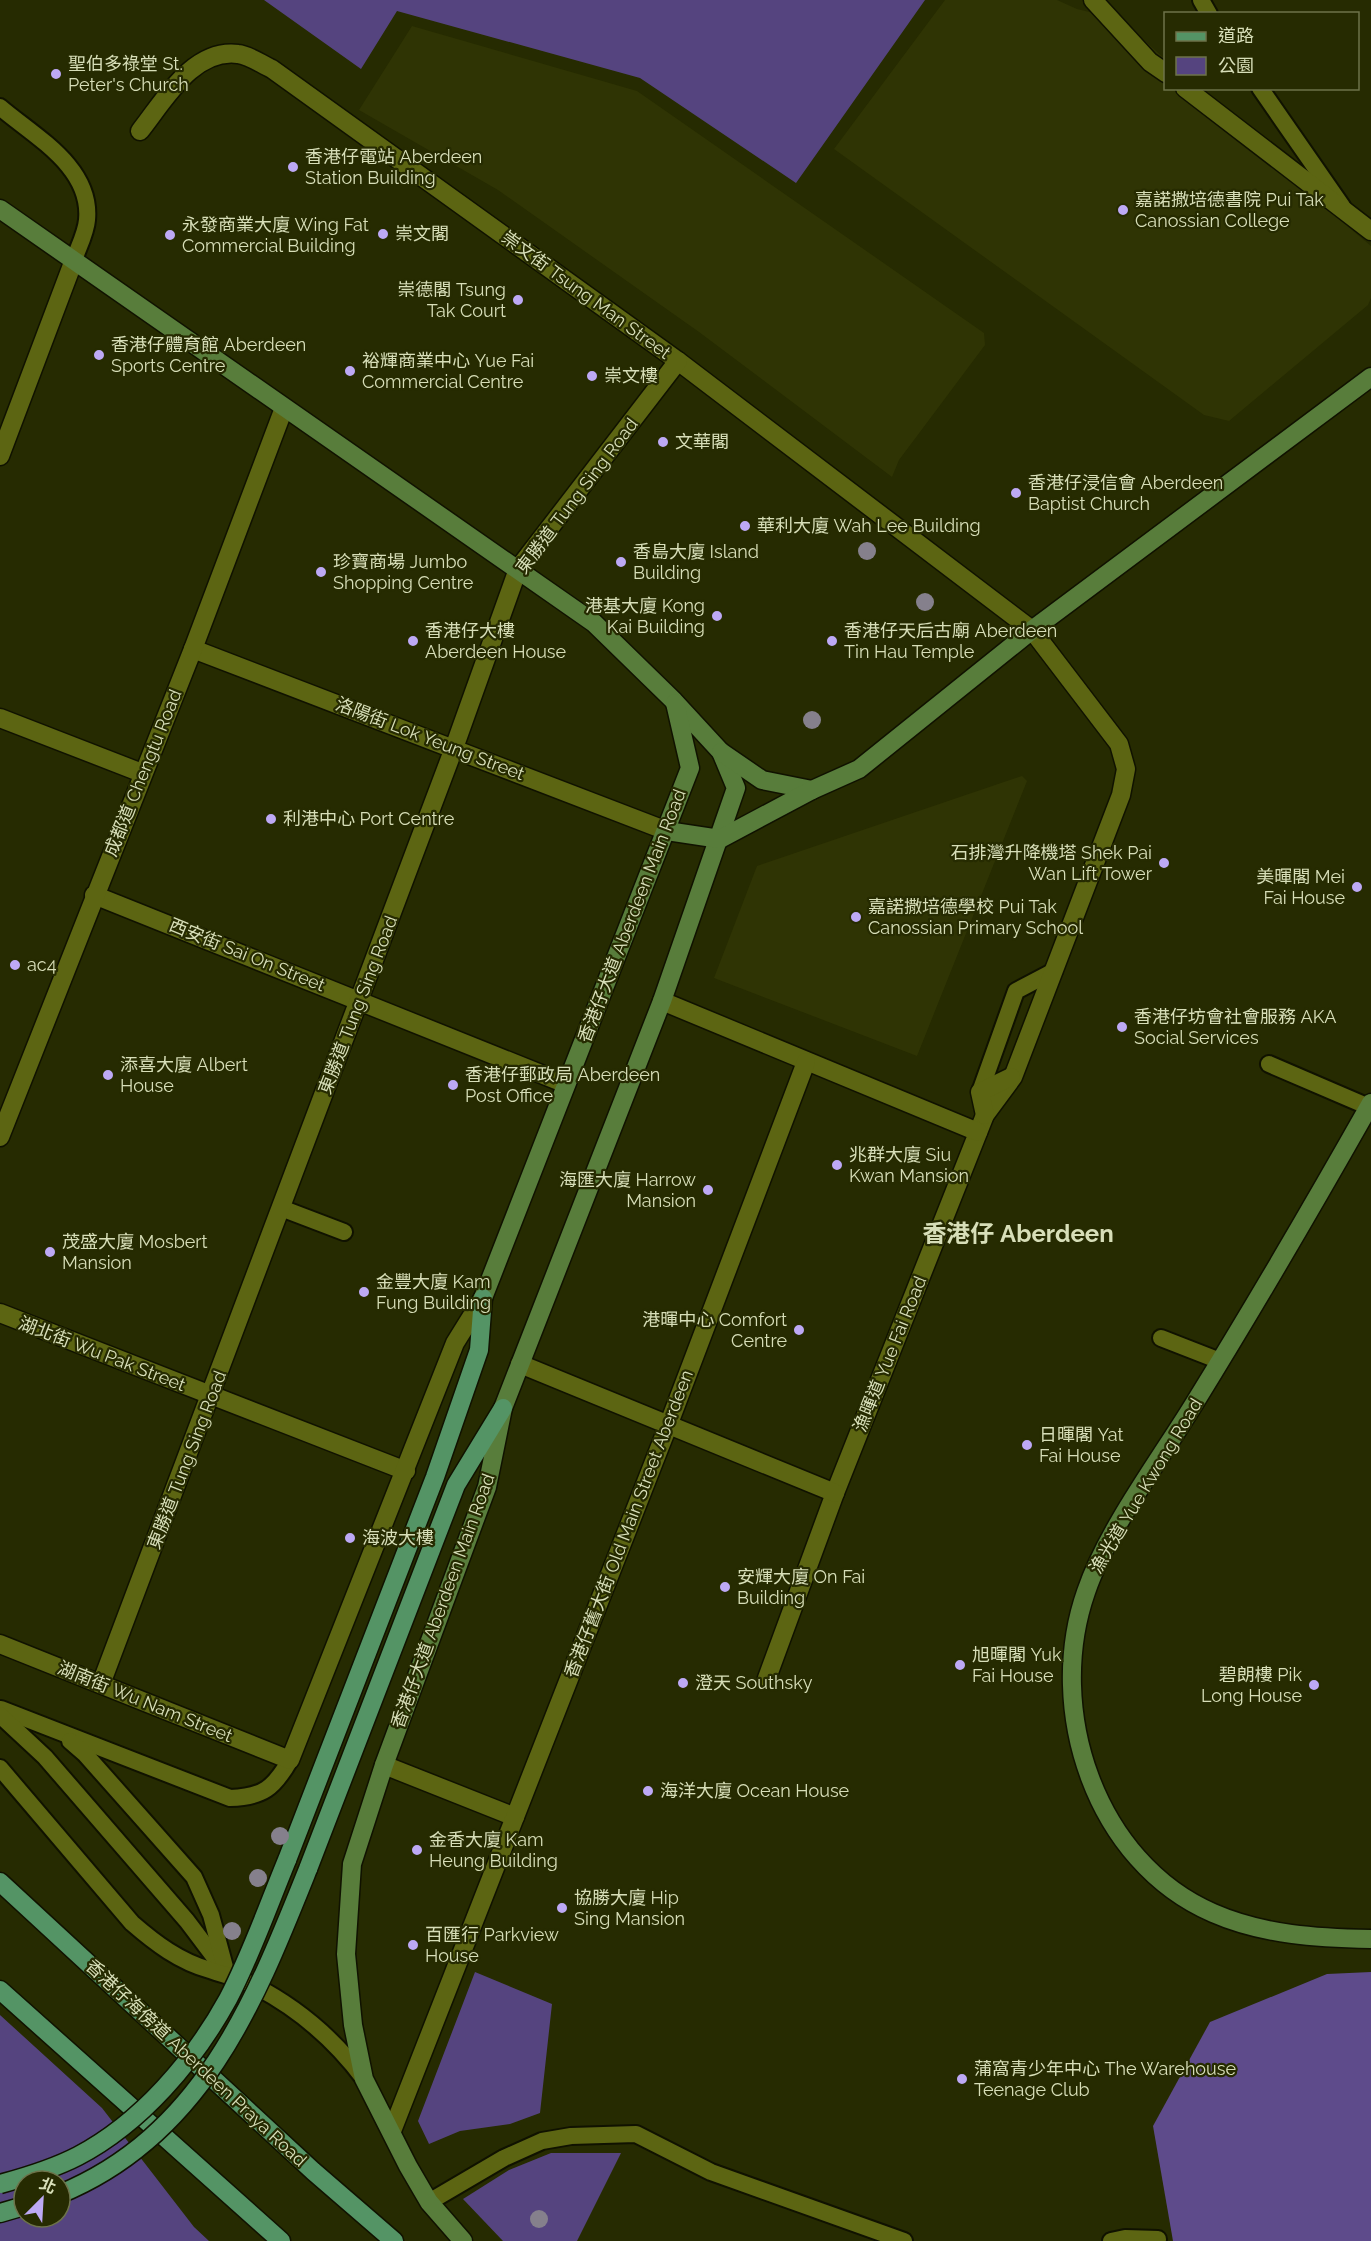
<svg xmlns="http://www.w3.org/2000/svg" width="1371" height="2241" font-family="Raleway,'Noto Sans TC',sans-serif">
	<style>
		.built { fill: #2f3404 }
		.green { fill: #55447f; fill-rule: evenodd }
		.forest { fill: #5e4b8b }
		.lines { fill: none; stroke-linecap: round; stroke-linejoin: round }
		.lane-casing { stroke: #101200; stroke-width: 20 }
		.street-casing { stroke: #101200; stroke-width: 21 }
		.secondary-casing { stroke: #101200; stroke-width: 21 }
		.primary-casing { stroke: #101200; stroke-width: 21 }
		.lane { stroke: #5c6512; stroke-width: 16 }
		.street { stroke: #5c6512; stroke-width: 18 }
		.secondary { stroke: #587d3b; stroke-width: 18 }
		.primary { stroke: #549465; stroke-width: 18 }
		.primary-bridge-casing { stroke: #101200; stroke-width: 21; stroke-linecap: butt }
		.primary-bridge { stroke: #549465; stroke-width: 18 }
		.tree { fill: #85808c }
		.poi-dot { fill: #bda9f5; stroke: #262b01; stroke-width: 2 }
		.labels { text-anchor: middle; stroke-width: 4.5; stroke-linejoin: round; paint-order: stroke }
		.poi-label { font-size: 18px; fill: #d7deb8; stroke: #262b01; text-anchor: start }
		.street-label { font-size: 18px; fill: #d7deb8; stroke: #262b01 }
		.district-label { font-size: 24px; font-weight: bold; fill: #d7deb8; stroke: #262b01 }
	</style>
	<rect width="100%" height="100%" fill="#262b01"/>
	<g class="built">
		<path d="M945 0H1057L1077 9 1114 18 1136 33 1165 59 1166 88 1199 89 1284 173 1371 246V298L1368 305 1229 421 1204 415 834 149Z"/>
		<path d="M412 26 637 91 984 333 985 345 899 460 892 477 699 332 498 190 359 110Z"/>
		<path d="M1022 776 1027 781 917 1056 714 978 757 866Z"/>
	</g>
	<g class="green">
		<path d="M264 0H925L796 183 640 78 397 11 361 69Z"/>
		<path d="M475 1972 552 2004 540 2113 510 2124 460 2131 429 2144 418 2121Z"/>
		<path d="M0 2015 102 2108 194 2227 209 2241H0ZM24 2181H60V2217H24Z"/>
		<path d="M551 2153H621L577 2241H503L463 2199 509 2170Z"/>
	</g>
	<path class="forest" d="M1371 1972V2241H1173L1153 2126 1210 2022 1327 1974Z"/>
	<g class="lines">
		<defs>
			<g id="lane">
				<path d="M1201 0 1209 14"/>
				<path d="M1260 88 1342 206"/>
				<path d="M0 107C35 137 92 167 87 220 86 233 78 248 74 260"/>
				<path d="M1269 1064 1369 1107"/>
				<path d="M980 1092 1016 991 1054 971"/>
				<path d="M281 1208 344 1232"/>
				<path d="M1161 1338 1220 1361"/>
				<path d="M1 1709 230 1798C263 1797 274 1788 290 1760"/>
				<path d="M0 1715 45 1757 187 1921 227 1974"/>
				<path d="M70 1741 85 1754 194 1877 211 1915 225 1967"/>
				<path d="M0 1768 132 1923C155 1943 180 1962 210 1970 224 1975 239 1978 253 1985 296 2007 335 2040 364 2079"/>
				<path d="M429 2202 504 2158 542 2141 571 2136 636 2134 711 2172 904 2241"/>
				<path d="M1111 2241 1125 2238 1158 2239"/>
			</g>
			<g id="street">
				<path d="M1093 0 1150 62 1166 73"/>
				<path d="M1185 88 1371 231"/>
				<path d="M140 131C164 101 193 48 238 54 249 55 261 64 272 69L678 361 1032 630 1119 744 1126 769 1121 795 1013 1077 985 1115 835 1493 767 1678"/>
				<path d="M0 456 74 260"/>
				<path d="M193 649 667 831"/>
				<path d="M0 718 142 773"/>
				<path d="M94 895 566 1084"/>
				<path d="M662 1001 978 1132"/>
				<path d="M985 1115 980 1092 1011 1077"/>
				<path d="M0 1137 193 649 284 408"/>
				<path d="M0 1313 406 1471"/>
				<path d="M520 1364 835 1493"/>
				<path d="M0 1644 290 1760 455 1343 483 1298"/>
				<path d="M101 1684 454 748 518 569 678 361"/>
				<path d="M384 1765 515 1817"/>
				<path d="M392 2131 668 1426 806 1062"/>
			</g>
			<g id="secondary">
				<path d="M0 209 594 623 674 701 721 752 736 788 662 1001 503 1408 487 1487 384 1765 352 1864 346 1954 353 2025 364 2079 408 2166 429 2202 463 2241"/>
				<path d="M721 752 762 780 812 790"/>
				<path d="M667 831 720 839 812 790 859 769 1032 630 1371 377"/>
				<path d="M1371 1103C1314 1204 1255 1305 1194 1404 1159 1461 1107 1530 1086 1592 1045 1709 1095 1862 1213 1913 1263 1935 1318 1938 1371 1939"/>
				<path d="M483 1298 690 768 675 703"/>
			</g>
			<g id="primary">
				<path d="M287 1860 435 1477 479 1350 483 1298"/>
				<path d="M308 1869 456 1485 503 1408"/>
				<path d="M0 1882 313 2171 394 2241"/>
				<path d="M0 1990 281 2241"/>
				<path d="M0 2213 24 2206"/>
			</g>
		</defs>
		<use href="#lane" class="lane-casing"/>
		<use href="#street" class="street-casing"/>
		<use href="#secondary" class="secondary-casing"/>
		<use href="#primary" class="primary-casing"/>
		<use href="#lane" class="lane"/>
		<use href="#street" class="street"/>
		<use href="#secondary" class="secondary"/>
		<use href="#primary" class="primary"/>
		<defs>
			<g id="primary-bridge">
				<path d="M0 2184C26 2177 53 2169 78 2156 141 2123 194 2061 228 1999 251 1955 268 1906 287 1860"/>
				<path d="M60 2194C203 2135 255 2001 308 1869"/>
			</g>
		</defs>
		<use href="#primary-bridge" class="primary-bridge-casing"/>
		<use href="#primary-bridge" class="primary-bridge"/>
	</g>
	<g class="tree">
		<circle cx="867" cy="551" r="9"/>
		<circle cx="925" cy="602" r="9"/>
		<circle cx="812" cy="720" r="9"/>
		<circle cx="280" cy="1836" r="9"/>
		<circle cx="258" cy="1878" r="9"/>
		<circle cx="232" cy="1931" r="9"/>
		<circle cx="539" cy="2219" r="9"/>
	</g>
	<g class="poi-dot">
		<circle cx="56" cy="74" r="6"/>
		<circle cx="293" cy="167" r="6"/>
		<circle cx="1123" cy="210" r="6"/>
		<circle cx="383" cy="234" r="6"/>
		<circle cx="170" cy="235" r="6"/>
		<circle cx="518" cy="300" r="6"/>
		<circle cx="99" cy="355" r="6"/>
		<circle cx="350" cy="371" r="6"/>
		<circle cx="592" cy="376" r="6"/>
		<circle cx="663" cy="442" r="6"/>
		<circle cx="1016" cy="493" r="6"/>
		<circle cx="745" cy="526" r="6"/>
		<circle cx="621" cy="562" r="6"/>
		<circle cx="321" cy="572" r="6"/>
		<circle cx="717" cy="616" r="6"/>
		<circle cx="413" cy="641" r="6"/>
		<circle cx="832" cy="641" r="6"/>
		<circle cx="271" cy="819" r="6"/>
		<circle cx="1164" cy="863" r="6"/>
		<circle cx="1357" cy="887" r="6"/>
		<circle cx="856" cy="917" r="6"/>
		<circle cx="15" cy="965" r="6"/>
		<circle cx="1122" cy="1027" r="6"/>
		<circle cx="108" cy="1075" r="6"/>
		<circle cx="453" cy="1085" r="6"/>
		<circle cx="837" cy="1165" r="6"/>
		<circle cx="708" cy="1190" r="6"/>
		<circle cx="50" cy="1252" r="6"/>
		<circle cx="364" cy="1292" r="6"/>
		<circle cx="799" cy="1330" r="6"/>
		<circle cx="1027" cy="1445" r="6"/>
		<circle cx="350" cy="1538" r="6"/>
		<circle cx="725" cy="1587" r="6"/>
		<circle cx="960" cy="1665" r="6"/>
		<circle cx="683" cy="1683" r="6"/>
		<circle cx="1314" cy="1685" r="6"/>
		<circle cx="648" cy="1791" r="6"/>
		<circle cx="417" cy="1850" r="6"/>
		<circle cx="562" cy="1908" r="6"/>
		<circle cx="413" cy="1945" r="6"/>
		<circle cx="962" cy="2079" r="6"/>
	</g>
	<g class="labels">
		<g class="poi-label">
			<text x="68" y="70">聖伯多祿堂 St.<tspan x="68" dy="21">Peter's Church</tspan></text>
			<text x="305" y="163">香港仔電站 Aberdeen<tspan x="305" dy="21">Station Building</tspan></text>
			<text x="1135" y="206">嘉諾撒培德書院 Pui Tak<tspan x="1135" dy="21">Canossian College</tspan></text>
			<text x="182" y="231">永發商業大廈 Wing Fat<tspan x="182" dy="21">Commercial Building</tspan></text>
			<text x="395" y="240">崇文閣</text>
			<text x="506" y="296" text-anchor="end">崇德閣 Tsung<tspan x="506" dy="21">Tak Court</tspan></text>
			<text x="111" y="351">香港仔體育館 Aberdeen<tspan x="111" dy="21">Sports Centre</tspan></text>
			<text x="362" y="367">裕輝商業中心 Yue Fai<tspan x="362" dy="21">Commercial Centre</tspan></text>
			<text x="604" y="382">崇文樓</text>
			<text x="675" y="448">文華閣</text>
			<text x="1028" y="489">香港仔浸信會 Aberdeen<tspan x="1028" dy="21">Baptist Church</tspan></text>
			<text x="757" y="532">華利大廈 Wah Lee Building</text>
			<text x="633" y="558">香島大廈 Island<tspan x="633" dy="21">Building</tspan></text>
			<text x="333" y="568">珍寶商場 Jumbo<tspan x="333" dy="21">Shopping Centre</tspan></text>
			<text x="705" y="612" text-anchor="end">港基大廈 Kong<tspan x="705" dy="21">Kai Building</tspan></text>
			<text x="425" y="637">香港仔大樓<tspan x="425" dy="21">Aberdeen House</tspan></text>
			<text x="844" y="637">香港仔天后古廟 Aberdeen<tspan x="844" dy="21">Tin Hau Temple</tspan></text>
			<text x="283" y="825">利港中心 Port Centre</text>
			<text x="1152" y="859" text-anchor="end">石排灣升降機塔 Shek Pai<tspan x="1152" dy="21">Wan Lift Tower</tspan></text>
			<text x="1345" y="883" text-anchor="end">美暉閣 Mei<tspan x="1345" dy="21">Fai House</tspan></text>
			<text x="868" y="913">嘉諾撒培德學校 Pui Tak<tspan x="868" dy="21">Canossian Primary School</tspan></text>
			<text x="27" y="971">ac4</text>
			<text x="1134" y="1023">香港仔坊會社會服務 AKA<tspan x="1134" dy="21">Social Services</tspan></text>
			<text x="120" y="1071">添喜大廈 Albert<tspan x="120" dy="21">House</tspan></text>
			<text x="465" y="1081">香港仔郵政局 Aberdeen<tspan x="465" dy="21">Post Office</tspan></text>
			<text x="849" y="1161">兆群大廈 Siu<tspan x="849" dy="21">Kwan Mansion</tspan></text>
			<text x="696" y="1186" text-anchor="end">海匯大廈 Harrow<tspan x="696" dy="21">Mansion</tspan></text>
			<text x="62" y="1248">茂盛大廈 Mosbert<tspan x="62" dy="21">Mansion</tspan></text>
			<text x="376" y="1288">金豐大廈 Kam<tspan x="376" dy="21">Fung Building</tspan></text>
			<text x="787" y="1326" text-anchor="end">港暉中心 Comfort<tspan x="787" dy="21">Centre</tspan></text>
			<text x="1039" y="1441">日暉閣 Yat<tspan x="1039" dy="21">Fai House</tspan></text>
			<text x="362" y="1544">海波大樓</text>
			<text x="737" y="1583">安輝大廈 On Fai<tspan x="737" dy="21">Building</tspan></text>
			<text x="972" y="1661">旭暉閣 Yuk<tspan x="972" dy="21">Fai House</tspan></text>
			<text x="1302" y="1681" text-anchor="end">碧朗樓 Pik<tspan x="1302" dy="21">Long House</tspan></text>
			<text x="695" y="1689">澄天 Southsky</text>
			<text x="660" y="1797">海洋大廈 Ocean House</text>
			<text x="429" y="1846">金香大廈 Kam<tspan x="429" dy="21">Heung Building</tspan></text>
			<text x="574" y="1904">協勝大廈 Hip<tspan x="574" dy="21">Sing Mansion</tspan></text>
			<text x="425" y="1941">百匯行 Parkview<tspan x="425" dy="21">House</tspan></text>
			<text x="974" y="2075">蒲窩青少年中心 The Warehouse<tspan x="974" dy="21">Teenage Club</tspan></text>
		</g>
		<g class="street-label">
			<text transform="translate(586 295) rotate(36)" y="6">崇文街 Tsung Man Street</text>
			<text transform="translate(577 496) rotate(-53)" y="6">東勝道 Tung Sing Road</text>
			<text transform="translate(430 739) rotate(21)" y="6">洛陽街 Lok Yeung Street</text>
			<text transform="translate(143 773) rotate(-68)" y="6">成都道 Chengtu Road</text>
			<text transform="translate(632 916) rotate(-69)" y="6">香港仔大道 Aberdeen Main Road</text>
			<text transform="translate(247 955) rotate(22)" y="6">西安街 Sai On Street</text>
			<text transform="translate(358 1005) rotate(-69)" y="6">東勝道 Tung Sing Road</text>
			<text transform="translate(102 1354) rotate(21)" y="6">湖北街 Wu Pak Street</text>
			<text transform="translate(890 1354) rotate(-68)" y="6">漁暉道 Yue Fai Road</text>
			<text transform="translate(187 1460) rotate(-69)" y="6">東勝道 Tung Sing Road</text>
			<text transform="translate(1146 1486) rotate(-59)" y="6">漁光道 Yue Kwong Road</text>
			<text transform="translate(629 1524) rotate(-69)" y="6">香港仔舊大街 Old Main Street Aberdeen</text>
			<text transform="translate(443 1601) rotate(-70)" y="6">香港仔大道 Aberdeen Main Road</text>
			<text transform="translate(145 1702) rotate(22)" y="6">湖南街 Wu Nam Street</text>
			<text transform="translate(196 2063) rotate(43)" y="6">香港仔海傍道 Aberdeen Praya Road</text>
		</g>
		<g class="district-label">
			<text x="1018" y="1242">香港仔 Aberdeen</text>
		</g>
	</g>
	<rect x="1164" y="12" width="195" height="78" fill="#262b01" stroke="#6d734a" stroke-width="1.5"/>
	<rect x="1176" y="32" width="30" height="9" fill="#549465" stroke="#6d734a" stroke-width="1.5"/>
	<text x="1218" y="42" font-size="18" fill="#d7deb8">道路</text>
	<rect x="1176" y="57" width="30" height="18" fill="#55447f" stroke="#6d734a" stroke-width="1.5"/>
	<text x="1218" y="72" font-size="18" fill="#d7deb8">公園</text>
	<g transform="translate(42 2199) rotate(24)"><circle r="28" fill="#262b01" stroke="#6d734a" stroke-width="1.5"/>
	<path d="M0-4.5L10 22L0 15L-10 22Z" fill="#bda9f5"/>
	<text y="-9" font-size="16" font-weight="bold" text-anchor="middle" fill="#d7deb8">北</text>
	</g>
</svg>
